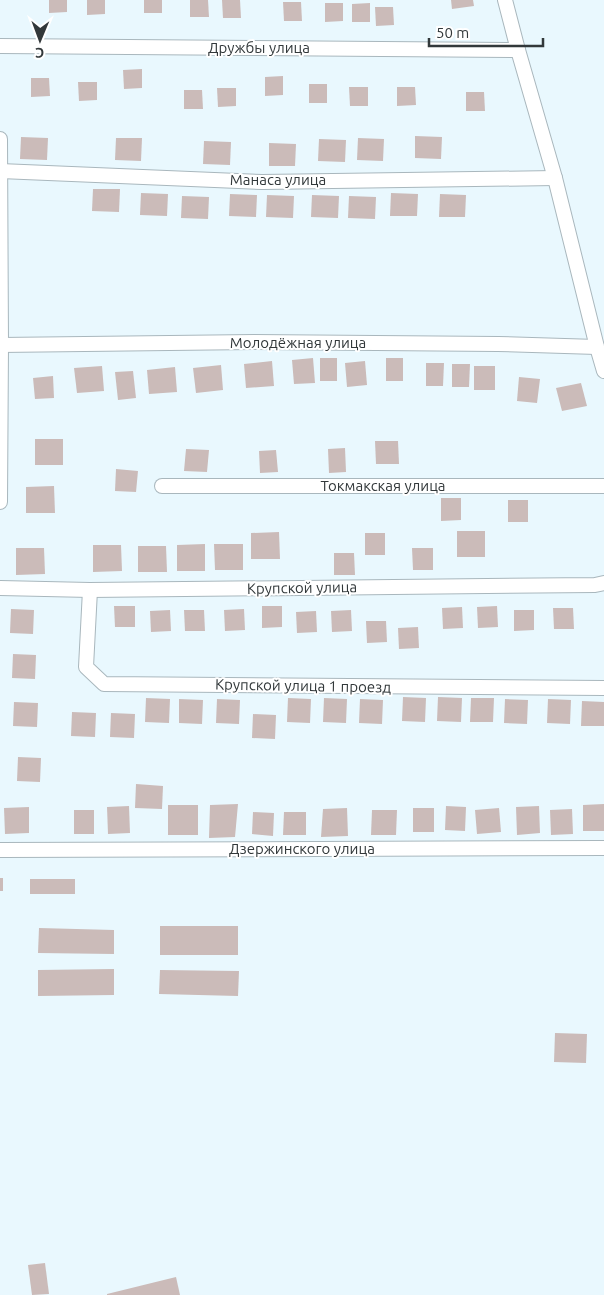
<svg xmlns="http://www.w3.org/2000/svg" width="604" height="1295" font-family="Ubuntu,sans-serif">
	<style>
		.building { fill: #cbbbb9 }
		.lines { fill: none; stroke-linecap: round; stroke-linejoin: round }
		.minor-casing { stroke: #a9b7bd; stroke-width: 16 }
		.minor { stroke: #fff; stroke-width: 14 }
		.labels { text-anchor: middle; stroke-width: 4; stroke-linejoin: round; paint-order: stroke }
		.street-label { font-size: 15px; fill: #32383a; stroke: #fff }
	</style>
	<rect width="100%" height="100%" fill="#e9f8fe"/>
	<g class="building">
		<path d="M49 0H67V12L49 13Z"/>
		<path d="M87 0H105V14L87 15Z"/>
		<rect x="144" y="0" width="18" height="13"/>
		<path d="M190 0H208L209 17H190Z"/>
		<path d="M222 0H240L241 18H223Z"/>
		<path d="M451 0H473L474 6 452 9Z"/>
		<path d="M283 2H301L302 21H284Z"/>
		<path d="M325 3H343V21L325 22Z"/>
		<path d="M370 3V22H352V4Z"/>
		<path d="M375 7H393L394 25 376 26Z"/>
		<path d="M142 69V88L124 89 123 70Z"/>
		<path d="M283 76V95L265 96V77Z"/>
		<path d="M31 78H49L50 96 31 97Z"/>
		<path d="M78 82H97V100L79 101Z"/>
		<rect x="309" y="84" width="18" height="19"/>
		<path d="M349 87H368V106H350Z"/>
		<path d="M397 87H415L416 105 397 106Z"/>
		<path d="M217 88H236V106L218 107Z"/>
		<path d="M184 90H202L203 109H184Z"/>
		<path d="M466 92H484L485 111H466Z"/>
		<path d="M415 136 442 137 441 159 415 158Z"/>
		<path d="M21 137 48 138 47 160 20 159Z"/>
		<path d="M116 138H142L141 161 115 160Z"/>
		<path d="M358 138 384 139 383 161 357 160Z"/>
		<path d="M319 139 346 140 345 162 318 161Z"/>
		<path d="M204 141 231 142 230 165 203 164Z"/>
		<path d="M269 143 296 144 295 166H269Z"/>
		<path d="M93 189H120L119 212 92 211Z"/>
		<path d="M141 193 168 194 167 216 140 215Z"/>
		<path d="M391 193 418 194 417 216H390Z"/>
		<path d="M230 194 257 195 256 217 229 216Z"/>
		<path d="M440 194 466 195 465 217H439Z"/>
		<path d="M267 195 294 196 293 218 266 217Z"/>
		<path d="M312 195 339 196 338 218 311 217Z"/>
		<path d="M182 196 209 197 208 219 181 218Z"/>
		<path d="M349 196 376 197 375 219 348 218Z"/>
		<path d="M313 358 315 383 294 384 292 360Z"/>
		<rect x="320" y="358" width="17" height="23"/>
		<rect x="386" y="358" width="17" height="23"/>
		<path d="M272 361 274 386 246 388 244 364Z"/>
		<path d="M365 361 367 385 347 387 345 363Z"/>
		<path d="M426 363H444L443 386H426Z"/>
		<path d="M452 364H470L469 387H452Z"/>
		<path d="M221 365 223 390 196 393 193 368Z"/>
		<path d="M102 366 104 391 77 393 74 368Z"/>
		<rect x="474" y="366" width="21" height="24"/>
		<path d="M175 367 177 392 149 394 147 370Z"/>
		<path d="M133 371 136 398 118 400 115 372Z"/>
		<path d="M53 376 54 398 35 399 33 378Z"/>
		<path d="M519 377 540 379 537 403 517 401Z"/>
		<path d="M581 383 587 406 562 411 556 388Z"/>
		<rect x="35" y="439" width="28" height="26"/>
		<path d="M375 441H398L399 464H376Z"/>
		<path d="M345 448 346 472 329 473 328 449Z"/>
		<path d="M186 449 209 450 207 472 184 471Z"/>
		<path d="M276 450 278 472 260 473 259 451Z"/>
		<path d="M116 469 138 471 136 492 115 491Z"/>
		<path d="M54 486 55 513H26V487Z"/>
		<path d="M441 498H461V520L441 521Z"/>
		<rect x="508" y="500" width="20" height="22"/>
		<rect x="457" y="531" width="28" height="26"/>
		<path d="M279 532 280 559H251V533Z"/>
		<rect x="365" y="533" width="20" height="22"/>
		<path d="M205 544V571H177V545Z"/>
		<path d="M214 544H243V570H215Z"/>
		<path d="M93 545H121L122 571 93 572Z"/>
		<path d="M138 546H166L167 572H138Z"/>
		<path d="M16 548H44L45 574 16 575Z"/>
		<path d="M412 548H433V570H413Z"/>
		<path d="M334 553H354L355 575H334Z"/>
		<path d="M114 606H135V627H115Z"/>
		<path d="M262 606H282V627L262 628Z"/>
		<path d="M497 606 498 627 478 628 477 607Z"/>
		<path d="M462 607 463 628 443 629 442 608Z"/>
		<path d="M553 608H573L574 629H554Z"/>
		<path d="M11 609 34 610 33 634 10 633Z"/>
		<path d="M244 609 245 630 225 631 224 610Z"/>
		<path d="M170 610 171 631 151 632 150 611Z"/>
		<path d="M184 610H204L205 631H185Z"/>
		<path d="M351 610 352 631 332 632 331 611Z"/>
		<path d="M514 610H534V630L514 631Z"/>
		<path d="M316 611 317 632 297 633 296 612Z"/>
		<path d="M366 621H386L387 642 367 643Z"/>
		<path d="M418 627 419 648 399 649 398 628Z"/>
		<path d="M13 654 36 655 35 679 12 678Z"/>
		<path d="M403 697 426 698 425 722 402 721Z"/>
		<path d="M438 697 462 698 461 722 437 721Z"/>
		<path d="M146 698 170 699 169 723 145 722Z"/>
		<path d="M288 698 311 699 310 723 287 722Z"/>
		<path d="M324 698 347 699 346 723 323 722Z"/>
		<path d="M471 698H494L493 722H470Z"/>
		<path d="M179 699 203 700 202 724 179 723Z"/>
		<path d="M217 699 240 700 239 724 216 723Z"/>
		<path d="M360 699 383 700 382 724 359 723Z"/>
		<path d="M505 699 528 700 527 724 504 723Z"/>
		<path d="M548 699 571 700 570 724 547 723Z"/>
		<path d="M582 701 604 702V726H581Z"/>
		<path d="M14 702 38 703 37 727 13 726Z"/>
		<path d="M72 712 96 713 95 737 71 736Z"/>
		<path d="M111 713 135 714 134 738 110 737Z"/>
		<path d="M253 714 276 715 275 739 252 738Z"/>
		<path d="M18 757 41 758 40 782 17 781Z"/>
		<path d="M136 784 163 786 162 809 135 808Z"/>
		<path d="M238 804 235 837 209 838 210 805Z"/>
		<path d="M604 804V831H583V805Z"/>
		<rect x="168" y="805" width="30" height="30"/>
		<path d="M129 806 130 833 108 834 107 807Z"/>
		<path d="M446 806 466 807 465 831 445 830Z"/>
		<path d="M539 806 540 833 517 835 516 807Z"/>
		<path d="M29 807V833L5 834 4 808Z"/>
		<path d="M347 808 348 836 321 837 323 809Z"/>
		<rect x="413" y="808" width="21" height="24"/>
		<path d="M499 808 501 832 477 834 475 810Z"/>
		<path d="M572 809 573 834 551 835 550 810Z"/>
		<rect x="74" y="810" width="20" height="24"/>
		<path d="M372 810H397L396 835H371Z"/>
		<path d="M253 812 274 813 273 836 252 834Z"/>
		<path d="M284 812H306V835H283Z"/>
		<rect x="0" y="878" width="3" height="13"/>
		<rect x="30" y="879" width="45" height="15"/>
		<rect x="160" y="926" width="78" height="29"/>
		<path d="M39 928 114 930V954L38 953Z"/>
		<path d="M114 969V995L38 996V970Z"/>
		<path d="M160 970 239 971 238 996 159 994Z"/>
		<path d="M555 1033 587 1034 586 1063 554 1062Z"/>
		<path d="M45 1263 49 1294 32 1295 28 1265Z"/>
		<path d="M176 1277 180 1295H107V1294Z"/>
	</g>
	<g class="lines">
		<defs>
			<g id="minor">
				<path d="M505 0 518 50 555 178 597 347 604 371"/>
				<path d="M0 46 518 50"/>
				<path d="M0 139 1 345 0 502"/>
				<path d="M0 171 262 182 555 178"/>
				<path d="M0 345 254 342 498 344 597 347"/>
				<path d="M162 486H604"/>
				<path d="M0 588 90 590 595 585 604 583"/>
				<path d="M90 590 86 667 104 684 604 688"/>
				<path d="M0 850 604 848"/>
			</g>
		</defs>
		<use href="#minor" class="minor-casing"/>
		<use href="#minor" class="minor"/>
	</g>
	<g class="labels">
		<g class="street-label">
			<text x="259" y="53">Дружбы улица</text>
			<text x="278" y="185">Манаса улица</text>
			<text x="298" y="348">Молодёжная улица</text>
			<text x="383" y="491">Токмакская улица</text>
			<text transform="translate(302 588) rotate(-1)" y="5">Крупской улица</text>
			<text transform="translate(303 686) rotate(1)" y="5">Крупской улица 1 проезд</text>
			<text x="302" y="854">Дзержинского улица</text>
		</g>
	</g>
	<g transform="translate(40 40) rotate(181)" stroke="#ffffff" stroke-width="4" paint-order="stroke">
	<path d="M0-4L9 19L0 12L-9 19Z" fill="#32383a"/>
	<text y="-8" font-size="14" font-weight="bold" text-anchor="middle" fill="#32383a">С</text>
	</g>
	<path d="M429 38v8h114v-8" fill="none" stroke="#32383a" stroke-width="2.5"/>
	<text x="436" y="38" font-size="15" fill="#32383a" stroke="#ffffff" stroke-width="4" paint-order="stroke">50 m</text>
</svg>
